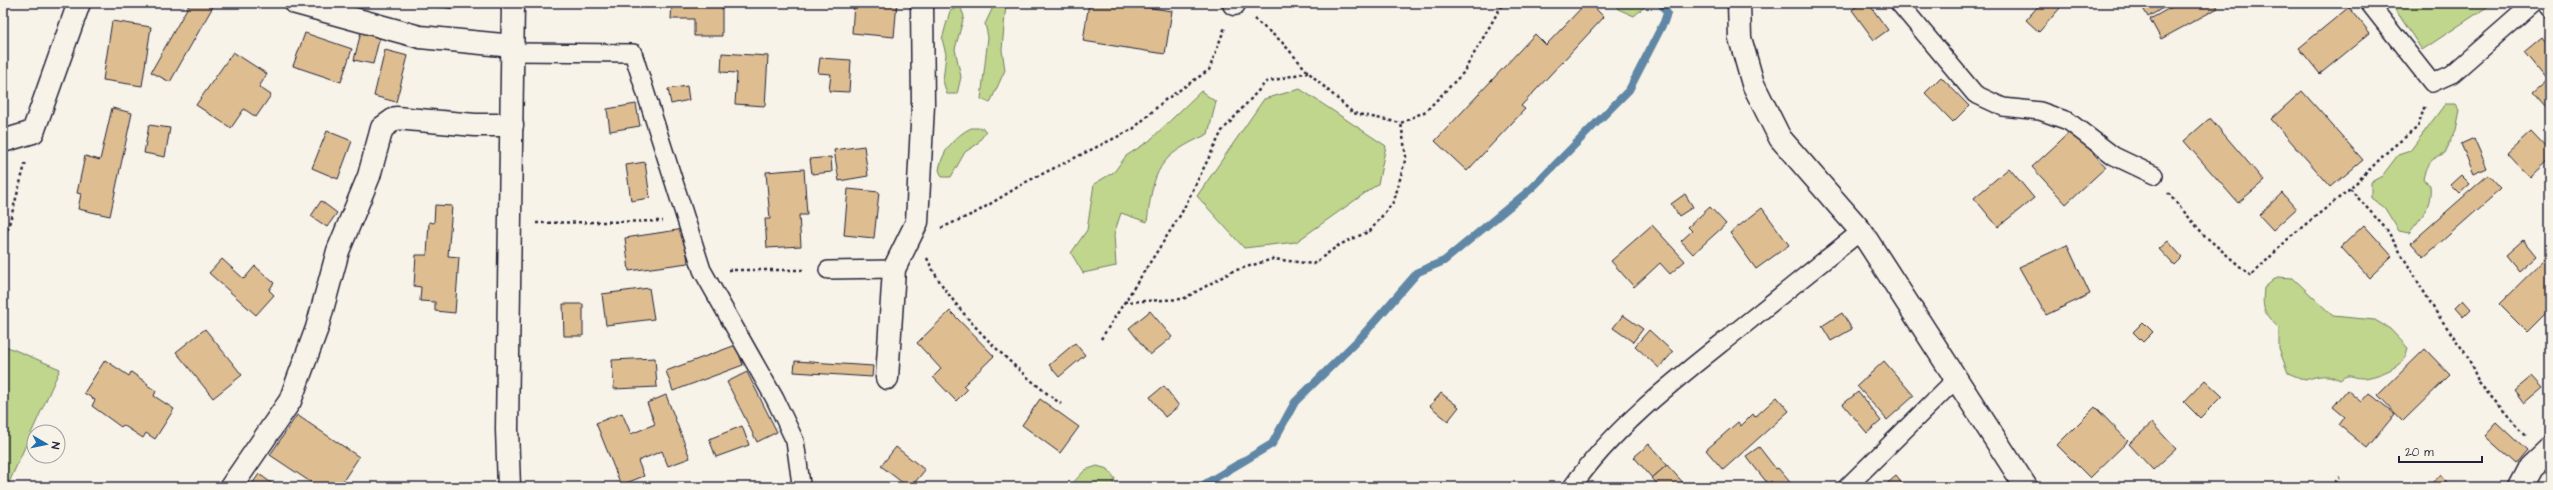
<svg xmlns="http://www.w3.org/2000/svg" width="2553" height="490" font-family="'Architects Daughter',sans-serif">
	<style>
		.green { fill: #bfd68c; stroke: #707c64 }
		.lines { fill: none; stroke-linecap: round; stroke-linejoin: round }
		.stream { stroke: #6087a5; stroke-width: 8 }
		.building { fill: #debe91; stroke: #22223b }
		.lane-casing { stroke: #22223b; stroke-width: 20 }
		.street-casing { stroke: #22223b; stroke-width: 25 }
		.secondary-casing { stroke: #22223b; stroke-width: 25 }
		.path { stroke: #22223b; stroke-width: 2.5; stroke-dasharray: 3 3; stroke-linecap: butt }
		.lane { stroke: #f7f3e8; stroke-width: 17 }
		.street { stroke: #f7f3e8; stroke-width: 22 }
		.secondary { stroke: #f7f3e8; stroke-width: 22 }
	</style>
	<rect width="100%" height="100%" fill="#f7f3e8"/>
	<filter id="ink" filterUnits="userSpaceOnUse"><feTurbulence type="fractalNoise" baseFrequency=".025" numOctaves="2"/><feDisplacementMap in="SourceGraphic" scale="8" xChannelSelector="R" yChannelSelector="G"/><feConvolveMatrix kernelMatrix="1 2 1 2 8 2 1 2 1" color-interpolation-filters="sRGB"/></filter>
	<g filter="url(#ink)">
		<g class="green">
			<path d="M995 3H1006L1002 50 1005 70 990 103 981 99 988 37 985 24Z"/>
			<path d="M1614 3H1649L1634 16 1618 9Z"/>
			<path d="M2391 3H2493L2422 50Z"/>
			<path d="M960 6 964 16 955 49 961 77 957 94H947L943 81 946 54 942 39 950 11Z"/>
			<path d="M1300 89 1386 146 1378 184 1296 242 1244 248 1197 196 1264 99Z"/>
			<path d="M1201 91 1216 102 1208 134C1157 157 1154 169 1147 222L1121 213 1114 234 1116 266 1083 273 1071 253 1087 230 1094 184 1114 172 1126 156 1149 141Z"/>
			<path d="M2445 104H2456L2460 110 2456 130 2445 153C2430 160 2426 163 2423 180L2430 185C2432 206 2422 217 2409 233L2399 231 2384 207 2371 198V182L2382 176 2398 155 2410 151Z"/>
			<path d="M971 128H983L986 132 976 145 965 152 951 177H942L939 170C942 151 955 136 971 128Z"/>
			<path d="M2277 277 2293 278 2333 316 2375 320 2390 329 2408 348C2407 351 2406 356 2404 359 2397 369 2374 378 2362 378 2352 378 2350 372 2340 380 2327 373 2318 376 2305 380L2288 373 2279 349V328C2263 314 2262 308 2264 288Z"/>
			<path d="M3 345 60 369 7 487H3Z"/>
			<path d="M1097 466 1108 469 1115 479 1112 487H1069L1085 470Z"/>
		</g>
		<g class="lines">
			<path class="stream" d="M1200 487 1272 444 1295 402 1362 336 1418 272 1444 261 1532 188 1629 90 1664 22 1667 13 1661 3"/>
		</g>
		<g class="building">
			<path d="M190 3H215L170 82 151 72Z"/>
			<path d="M411 3H456L455 9Z"/>
			<path d="M672 3H722V36H694V19H671Z"/>
			<path d="M854 3H897L894 37 852 33Z"/>
			<path d="M1089 3H1118L1172 11 1165 54 1083 41Z"/>
			<path d="M1586 3H1590L1604 17 1521 106 1525 109 1467 171 1435 141 1535 34 1546 45Z"/>
			<path d="M1861 3H1868L1888 30 1874 40 1852 10Z"/>
			<path d="M2041 3H2055L2060 8 2039 32 2026 20Z"/>
			<path d="M2140 3H2171L2148 17Z"/>
			<path d="M2179 3H2215L2218 8 2161 39 2150 19Z"/>
			<path d="M2349 7 2370 33 2320 74 2299 48Z"/>
			<path d="M112 21 151 27 142 86 103 80Z"/>
			<path d="M362 28 381 32 373 64 354 60Z"/>
			<path d="M305 33 352 49 341 82 293 66Z"/>
			<path d="M2541 38 2550 49V103L2546 107 2533 92 2547 80 2524 52Z"/>
			<path d="M385 50 408 56 396 102 374 96Z"/>
			<path d="M233 52 267 74 259 87 271 95 256 117 244 109 231 128 196 105Z"/>
			<path d="M722 53 768 56 765 106 735 104 737 73 721 72Z"/>
			<path d="M820 58 851 60 849 92 829 91 831 74 818 73Z"/>
			<path d="M1941 77 1969 106 1953 122 1925 93Z"/>
			<path d="M687 86 689 100 671 104 668 89Z"/>
			<path d="M2302 91 2363 160 2331 187 2271 119Z"/>
			<path d="M636 104 640 126 610 131 607 109Z"/>
			<path d="M112 108 132 113 110 216 78 209 81 194 77 193 85 156 100 160Z"/>
			<path d="M2210 118 2264 181 2238 203 2184 141Z"/>
			<path d="M149 125 170 128 165 157 144 153Z"/>
			<path d="M2072 130 2106 167 2066 204 2032 167Z"/>
			<path d="M327 131 352 141 338 179 312 168Z"/>
			<path d="M2531 131 2550 151V159L2530 178 2507 153Z"/>
			<path d="M2474 138 2487 168 2474 174 2461 144Z"/>
			<path d="M864 146 868 176 839 181 834 150Z"/>
			<path d="M831 157 832 172 812 174 810 159Z"/>
			<path d="M645 162 650 198 631 201 626 165Z"/>
			<path d="M2009 168 2034 198 1998 227 1974 198Z"/>
			<path d="M804 169 807 215H799L801 246 767 248 765 219H770L766 172Z"/>
			<path d="M2461 175 2470 184 2459 194 2450 185Z"/>
			<path d="M2488 175 2501 189 2424 257 2411 243Z"/>
			<path d="M848 189 879 192 874 238 844 235Z"/>
			<path d="M2282 193 2296 209 2273 230 2259 215Z"/>
			<path d="M1685 194 1693 207 1679 216 1671 204Z"/>
			<path d="M321 201 337 213 327 227 311 216Z"/>
			<path d="M435 205 452 206 448 256 459 257 455 313 435 311V302L420 301 421 287 414 286 416 255H427L429 222 434 223Z"/>
			<path d="M1710 207 1726 224 1693 254 1681 241 1692 231 1688 227Z"/>
			<path d="M1762 208 1789 245 1756 269 1730 233Z"/>
			<path d="M1652 225 1685 261 1670 274 1660 263 1634 287 1611 261Z"/>
			<path d="M2364 225 2392 256 2369 278 2341 247Z"/>
			<path d="M684 229 688 263 629 271 625 238Z"/>
			<path d="M2523 240 2536 256 2519 271 2506 255Z"/>
			<path d="M2168 241 2182 257 2174 265 2159 249Z"/>
			<path d="M2067 245 2090 294 2046 315 2019 267Z"/>
			<path d="M2550 254V309L2527 332 2499 304Z"/>
			<path d="M222 259 244 279 255 266 274 283 269 290 274 295 256 315 209 273Z"/>
			<path d="M649 288 654 319 606 325 602 294Z"/>
			<path d="M2463 300 2471 309 2463 317 2455 308Z"/>
			<path d="M563 304H583V336H564Z"/>
			<path d="M950 311 994 356 963 386 967 390 956 401 933 377 941 369 917 343Z"/>
			<path d="M1150 311 1172 337 1150 355 1129 328Z"/>
			<path d="M1842 313 1852 329 1831 341 1822 326Z"/>
			<path d="M1623 315 1643 329 1633 342 1613 328Z"/>
			<path d="M2143 322 2153 332 2143 342 2133 332Z"/>
			<path d="M205 329 242 375 213 398 176 352Z"/>
			<path d="M1649 330 1673 352 1659 368 1635 346Z"/>
			<path d="M1075 343 1085 355 1059 377 1049 365Z"/>
			<path d="M736 345 743 365 673 391 666 371Z"/>
			<path d="M2425 349 2450 375 2403 421 2378 395Z"/>
			<path d="M655 358 657 387 614 389 612 360Z"/>
			<path d="M105 360 129 376 131 372 148 384 147 385 156 391 154 396 174 409 155 439 146 433 143 438 123 425 121 427 92 406 95 400 84 393Z"/>
			<path d="M795 361 873 366 872 377 794 372Z"/>
			<path d="M1884 361 1914 396 1887 420 1857 386Z"/>
			<path d="M747 372 777 432 757 442 727 382Z"/>
			<path d="M2532 376 2543 388 2524 404 2514 391Z"/>
			<path d="M2205 380 2222 396 2200 418 2184 402Z"/>
			<path d="M1164 386 1179 406 1165 417 1150 397Z"/>
			<path d="M2347 390 2361 402 2369 393 2395 414 2367 448 2339 425 2345 417 2333 407Z"/>
			<path d="M1858 392 1881 421 1867 433 1843 404Z"/>
			<path d="M1441 393 1459 407 1448 421 1430 406Z"/>
			<path d="M666 395 690 458 668 466 662 451 638 461 644 476 621 485 596 423 622 413 631 434 655 424 647 403Z"/>
			<path d="M1777 397 1789 411 1723 470 1706 450 1738 422 1741 426 1753 414 1755 417Z"/>
			<path d="M1040 399 1079 427 1060 453 1022 425Z"/>
			<path d="M2095 407 2128 441 2090 478 2057 445Z"/>
			<path d="M297 415 359 457 339 487H318L270 455Z"/>
			<path d="M2152 423 2176 449 2153 470 2129 444Z"/>
			<path d="M2497 423 2527 451 2516 464 2485 436Z"/>
			<path d="M742 426 749 445 716 457 709 439Z"/>
			<path d="M1649 444 1667 465 1652 478 1634 457Z"/>
			<path d="M896 447 925 470 911 487H908L881 466Z"/>
			<path d="M1759 447 1776 469 1778 468 1794 487H1776L1771 481 1768 484 1746 456Z"/>
			<path d="M1667 465 1687 487H1660L1652 478Z"/>
			<path d="M259 474 277 487H250Z"/>
			<path d="M2441 475 2451 487H2427Z"/>
			<path d="M1896 476 1904 486 1906 484 1909 487H1883Z"/>
		</g>
		<g class="lines">
			<defs>
				<g id="lane">
					<path d="M1899 3 1975 94 2003 107 2040 111 2068 121 2114 156 2154 175"/>
					<path d="M2369 3 2432 83 2452 74 2533 3"/>
					<path d="M2547 3 2550 8"/>
					<path d="M513 52 633 53 702 270 775 399 795 441 801 484"/>
					<path d="M828 270 894 269"/>
					<path d="M1572 487C1612 430 1669 385 1723 342 1769 305 1815 268 1861 231"/>
					<path d="M1847 487 1957 378"/>
				</g>
				<g id="street">
					<path d="M296 3 420 37 513 46"/>
					<path d="M1739 3 1740 38 1753 84 1780 138 1861 231 2026 487"/>
					<path d="M1234 4V3"/>
					<path d="M3 141 33 132 79 3"/>
					<path d="M887 378 894 269 917 222 923 105 922 3"/>
					<path d="M231 487 290 401 317 328 338 251 369 176 382 128 396 118 475 125H512"/>
					<path d="M2520 487 2530 468 2550 449"/>
				</g>
				<path id="secondary" d="M509 487 507 429 513 3"/>
			</defs>
			<use href="#lane" class="lane-casing"/>
			<use href="#street" class="street-casing"/>
			<use href="#secondary" class="secondary-casing"/>
			<g class="path">
				<path d="M1254 19 1281 41 1308 72 1353 113 1401 123 1426 111 1463 73 1503 3"/>
				<path d="M2350 189 2387 230 2436 312 2468 357 2479 383 2526 436"/>
				<path d="M2168 193 2205 236 2251 276 2291 236 2350 189 2389 150 2418 127 2425 105"/>
				<path d="M536 223 663 221"/>
				<path d="M941 228 977 212 1026 182 1133 129 1165 100 1209 70 1225 27"/>
				<path d="M3 247 26 161"/>
				<path d="M927 258C948 307 1017 372 1061 404"/>
				<path d="M728 270H805"/>
				<path d="M1124 302 1183 299 1233 271 1273 259 1313 264 1339 245 1370 231 1394 201 1406 157 1401 123"/>
				<path d="M1101 339 1181 214 1222 131 1266 82 1308 72"/>
				<path d="M2330 487 2339 478"/>
			</g>
			<use href="#lane" class="lane"/>
			<use href="#street" class="street"/>
			<use href="#secondary" class="secondary"/>
		</g>
	</g>
	<rect width="2553" height="490" fill="none" stroke="#f7f3e8" stroke-width="16"/>
	<rect x="8" y="8" width="2537" height="474" fill="none" stroke="#22223b" stroke-width="1.5" filter="url(#ink)"/>
	<g transform="translate(46 444) rotate(99)"><circle r="19" fill="#f7f3e8" stroke="#a29fa3"/>
	<path d="M0-3L7 15L0 10L-7 15Z" fill="#1f6fb2"/>
	<text y="-6" font-size="11" font-weight="bold" text-anchor="middle" fill="#22223b">N</text>
	</g>
	<path d="M2399 456v6h83v-6" fill="none" stroke="#22223b" stroke-width="2"/>
	<text x="2405" y="456" font-size="12" fill="#22223b" stroke="#f7f3e8" stroke-width="3" paint-order="stroke">20 m</text>
</svg>
